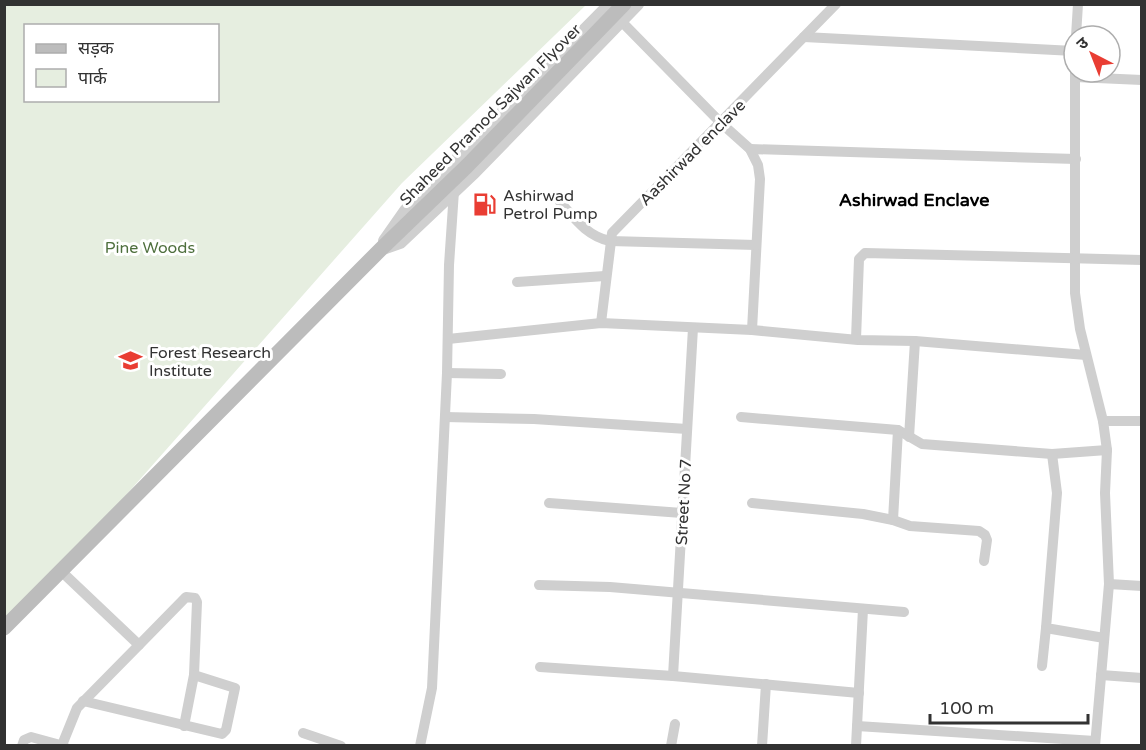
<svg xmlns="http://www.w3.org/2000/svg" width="1146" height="750" font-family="'Varela Round','Noto Sans Devanagari',sans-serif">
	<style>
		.green { fill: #e6eee0; fill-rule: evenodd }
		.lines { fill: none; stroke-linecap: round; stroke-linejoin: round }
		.minor { stroke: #cfcfcf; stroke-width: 10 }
		.tertiary { stroke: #cfcfcf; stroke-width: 14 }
		.secondary { stroke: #bcbcbc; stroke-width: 15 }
		.labels { text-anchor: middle; stroke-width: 6; stroke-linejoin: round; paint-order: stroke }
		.street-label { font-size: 16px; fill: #323232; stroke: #fff }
		.poi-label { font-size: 16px; fill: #323232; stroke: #fff; text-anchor: start }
		.park-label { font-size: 16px; fill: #4e6f3d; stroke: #fff }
		.neighbourhood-label { font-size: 18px; font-weight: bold; fill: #000; stroke: #fff }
	</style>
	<rect width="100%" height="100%" fill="#fff"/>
	<path class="green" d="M5 5H586L402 183 5 632ZM26 26H218V100H26Z"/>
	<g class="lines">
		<g class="minor">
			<path d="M621 21 721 123 750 149 758 165 760 179 752 330"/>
			<path d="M1076 36 1078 4"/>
			<path d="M804 37 1074 51"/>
			<path d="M1075 72V293L1080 329 1103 421 1107 450 1105 493 1109 584 1095 746"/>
			<path d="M1075 77 1142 80"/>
			<path d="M750 149 1076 159"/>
			<path d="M560 202C575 219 587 236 610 241L756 245"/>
			<path d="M517 282 605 276"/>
			<path d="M601 323 612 233 836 4"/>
			<path d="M448 339 601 323 752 330 858 340 915 341 1086 355"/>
			<path d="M856 339 859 259 865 253 1142 260"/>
			<path d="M447 373 501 374"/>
			<path d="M445 417 534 419 687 429"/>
			<path d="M741 417 898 430 922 444 1052 454 1107 450"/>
			<path d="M1103 421H1142"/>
			<path d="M909 437 915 341"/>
			<path d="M1052 454 1057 493 1046 628 1104 638"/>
			<path d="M549 503 682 513"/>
			<path d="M752 503 863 514 893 520 910 526 979 531 985 535 987 540 984 561"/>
			<path d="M893 520 898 430"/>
			<path d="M62 572 139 645 77 708 62 745"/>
			<path d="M1109 584 1142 586"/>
			<path d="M539 585 610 587 904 612"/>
			<path d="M139 645 186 597 195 598 197 602 194 675 184 726"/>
			<path d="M1042 666 1046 628"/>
			<path d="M540 667 673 676 859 693"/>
			<path d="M1101 675 1142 678"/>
			<path d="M673 676 693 328"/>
			<path d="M83 701 222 734 226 730 235 688 194 675"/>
			<path d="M857 726 1095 741"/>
			<path d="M303 733 341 746"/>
			<path d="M22 746 24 740 31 737 64 746"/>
			<path d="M420 746 432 688 447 373 449 265 454 191"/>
			<path d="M671 746 675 724"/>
			<path d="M762 746 766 684"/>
			<path d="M856 746 863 609"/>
		</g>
		<g class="tertiary">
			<path d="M385 241 406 211 611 4"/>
			<path d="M383 248 400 242 474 172 637 4"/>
		</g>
		<path class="secondary" d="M4 628 381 249 467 166 624 4"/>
	</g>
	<defs>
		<symbol id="fuel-bare" viewBox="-9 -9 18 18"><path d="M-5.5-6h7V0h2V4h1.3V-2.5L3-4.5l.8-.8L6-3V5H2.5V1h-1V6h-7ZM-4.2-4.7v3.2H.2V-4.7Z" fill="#e93d33" stroke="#fff" stroke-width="2.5" paint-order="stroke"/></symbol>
		<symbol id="university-bare" viewBox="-9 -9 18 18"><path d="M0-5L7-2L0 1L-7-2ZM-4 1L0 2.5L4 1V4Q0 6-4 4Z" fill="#e93d33" stroke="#fff" stroke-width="2.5" paint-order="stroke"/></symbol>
	</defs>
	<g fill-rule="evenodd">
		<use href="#fuel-bare" x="468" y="188" width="33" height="33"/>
		<use href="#university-bare" x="114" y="344" width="33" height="33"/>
	</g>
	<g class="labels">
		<g class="street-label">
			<text transform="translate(490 114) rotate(-45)" y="6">Shaheed Pramod Sajwan Flyover</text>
			<text transform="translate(692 152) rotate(-45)" y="6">Aashirwad enclave</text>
			<text transform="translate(683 502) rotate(-87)" y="6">Street No 7</text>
		</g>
		<g class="poi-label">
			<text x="503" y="201">Ashirwad<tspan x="503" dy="18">Petrol Pump</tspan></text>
			<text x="149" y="358">Forest Research<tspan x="149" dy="18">Institute</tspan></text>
		</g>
		<g class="park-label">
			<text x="150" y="253">Pine Woods</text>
		</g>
		<g class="neighbourhood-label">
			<text x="914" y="206">Ashirwad Enclave</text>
		</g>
	</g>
	<rect width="1146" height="750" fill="none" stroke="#323232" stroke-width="12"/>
	<rect x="24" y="24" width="195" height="78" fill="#ffffff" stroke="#adadad" stroke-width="1.5"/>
	<rect x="36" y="44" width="30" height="9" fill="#bcbcbc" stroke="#adadad" stroke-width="1.5"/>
	<text x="78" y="54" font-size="18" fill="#323232">सड़क</text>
	<rect x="36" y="69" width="30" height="18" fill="#e6eee0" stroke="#adadad" stroke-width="1.5"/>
	<text x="78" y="84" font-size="18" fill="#323232">पार्क</text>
	<g transform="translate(1092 54) rotate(318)"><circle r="28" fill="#ffffff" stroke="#adadad" stroke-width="1.5"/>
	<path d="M0-4.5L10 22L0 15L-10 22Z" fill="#e93d33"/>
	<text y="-9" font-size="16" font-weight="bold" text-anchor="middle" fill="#323232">उ</text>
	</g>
	<path d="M930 714v9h158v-9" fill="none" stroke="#323232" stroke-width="3"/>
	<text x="939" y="714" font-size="18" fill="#323232" stroke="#ffffff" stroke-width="4.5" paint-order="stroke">100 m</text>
</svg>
